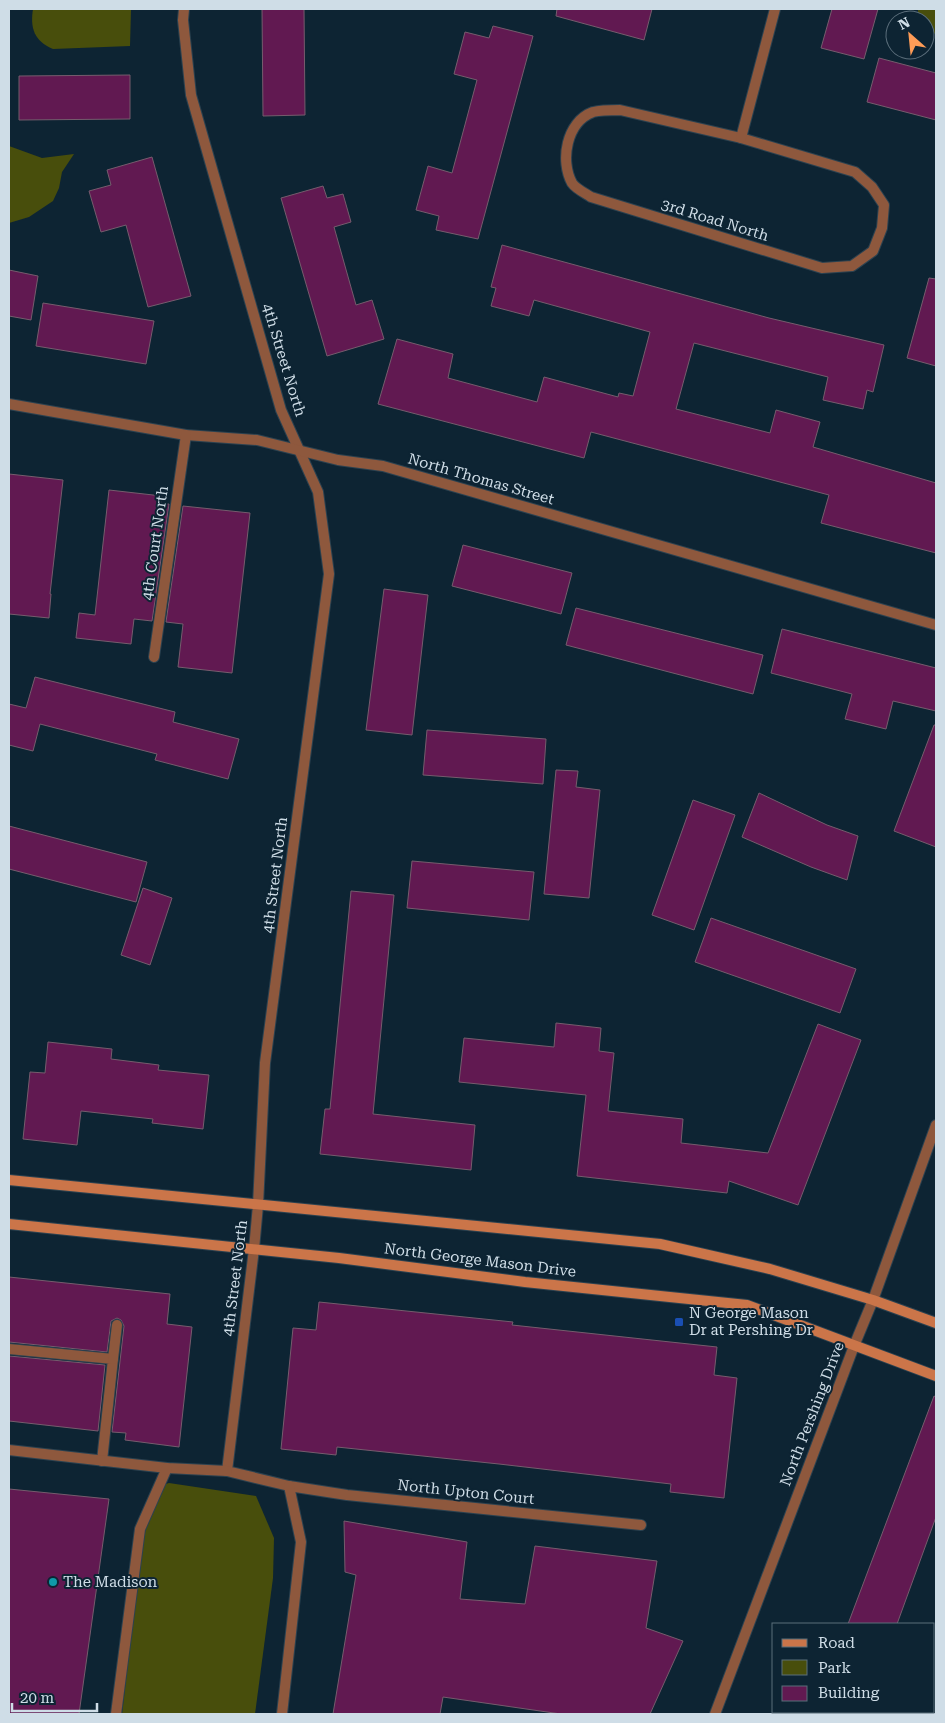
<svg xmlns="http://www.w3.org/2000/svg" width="945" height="1723" font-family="'Roboto Serif',serif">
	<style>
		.green { fill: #484e0c }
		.building { fill: #611951; stroke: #755c6d }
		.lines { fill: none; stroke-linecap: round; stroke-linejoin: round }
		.minor-casing { stroke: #2c4250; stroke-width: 12 }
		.tertiary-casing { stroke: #2c4250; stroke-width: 12 }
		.secondary-casing { stroke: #2c4250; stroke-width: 12 }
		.minor { stroke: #8e583d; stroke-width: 10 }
		.tertiary { stroke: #8e583d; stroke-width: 10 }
		.secondary { stroke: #cb7549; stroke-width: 10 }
		.transit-dot { fill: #1a4fb4; stroke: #0d2433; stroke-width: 2 }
		.culture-dot { fill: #0f9aa8; stroke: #0d2433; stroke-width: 2 }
		.labels { text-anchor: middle; stroke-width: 4; stroke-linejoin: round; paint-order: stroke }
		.street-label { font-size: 15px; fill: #cfdde7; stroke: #0d2433 }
		.poi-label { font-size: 15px; fill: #cfdde7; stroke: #0d2433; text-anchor: start }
	</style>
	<rect width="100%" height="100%" fill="#0d2433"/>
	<g class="green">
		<path d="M33 9H131L130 46 53 49C34 41 30 28 33 9Z"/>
		<path d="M918 9H936V35L925 24V20H921L918 17Z"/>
		<path d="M9 146 42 158 74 154 62 172 59 188 53 201 29 217 9 223Z"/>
		<path d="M169 1483 256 1496 274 1538 273 1578 255 1714H122L146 1506 154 1488Z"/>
	</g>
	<g class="building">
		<path d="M262 9H304L305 115 263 116Z"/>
		<path d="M557 9H652L644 40 556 16Z"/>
		<path d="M832 9H878L864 59 821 48Z"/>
		<path d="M493 26 533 36 478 239 436 230 439 216 416 210 428 166 452 173 477 80 454 74 465 32 489 38Z"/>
		<path d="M879 58 936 73V120L867 102Z"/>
		<path d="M130 75V119L19 120V76Z"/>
		<path d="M152 157 191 296 148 307 126 225 101 232 89 191 111 185 107 170Z"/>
		<path d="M323 186 327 198 343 194 351 222 334 227 356 305 372 300 384 339 327 356 281 198Z"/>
		<path d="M502 245 769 318 884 345 873 392 867 390 863 409 823 400 828 377 694 343 676 409 770 433 776 410 820 422 813 447 936 483V553L821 523 829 495 591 432 584 458 378 404 397 339 453 354 448 378 537 402 544 377 618 397 619 393 633 396 650 332 534 300 529 316 491 306 496 288 491 287Z"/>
		<path d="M9 270 38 276 31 320 9 316Z"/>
		<path d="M929 278 936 279V366L907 358Z"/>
		<path d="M43 303 154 321 146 364 36 346Z"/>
		<path d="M9 474 63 480 50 594H51L49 618 9 614Z"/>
		<path d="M109 490 162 496 161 504H169L152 621 134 619 131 644 76 638 79 613 95 615Z"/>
		<path d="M183 506 250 513 232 673 178 667 183 624 166 622Z"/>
		<path d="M463 545 572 573 561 614 452 586Z"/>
		<path d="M384 589 428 595 412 735 366 730Z"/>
		<path d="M576 608 763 655 753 694 566 645Z"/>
		<path d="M782 629 936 668V711L893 701 886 729 845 719 852 694 771 673Z"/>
		<path d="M35 677 175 712 173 722 239 739 228 779 155 760 157 754 40 724 33 751 9 745V704L26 708Z"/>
		<path d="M934 725H936V847L894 831Z"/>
		<path d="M427 730 546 739 543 784 423 775Z"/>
		<path d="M556 770 578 771 576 787 600 790 589 898 544 894Z"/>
		<path d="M759 793 827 825 858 836 847 880 811 867 742 837Z"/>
		<path d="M693 800 735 815 694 930 652 915Z"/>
		<path d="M9 826 147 862 136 902 9 869Z"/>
		<path d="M412 861 534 872 529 920 407 908Z"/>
		<path d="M143 888 172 898 150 965 121 955Z"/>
		<path d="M351 891 394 895 373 1114 475 1125 471 1170 320 1154 325 1109H330Z"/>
		<path d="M711 918 856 969 840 1013 695 962Z"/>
		<path d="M556 1023 601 1028 599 1051 614 1053 608 1111 683 1119 681 1143 768 1153 818 1024 861 1040 798 1205 729 1181 727 1193 577 1176 586 1095 459 1082 464 1038 554 1047Z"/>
		<path d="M48 1042 112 1049 111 1059 159 1065 158 1070 209 1075 203 1129 152 1123 153 1119 81 1111 77 1145 23 1139 30 1072 45 1073Z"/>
		<path d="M9 1277 170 1294 167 1324 192 1327 179 1447 125 1440 126 1433 112 1432 124 1326 121 1320 117 1318 111 1321 107 1352 9 1342Z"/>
		<path d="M319 1302 513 1322 512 1325 717 1347 714 1375 737 1378 724 1498 670 1492 671 1484 499 1464 337 1447 336 1455 281 1449 293 1328 316 1330Z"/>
		<path d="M9 1356 105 1365 98 1431 9 1421Z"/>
		<path d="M934 1396 936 1397V1517L897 1624H848Z"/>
		<path d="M9 1489 109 1499 79 1714H9Z"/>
		<path d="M344 1521 467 1542 460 1599 525 1604 535 1546 657 1561 646 1628 683 1641 650 1714H561L443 1697 440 1714H333L356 1575 345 1572Z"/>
	</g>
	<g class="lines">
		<defs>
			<g id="minor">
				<path d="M184 9 183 20 191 95 281 410 318 492 329 574 265 1063 258 1205 254 1249 227 1471 289 1486 347 1495 641 1525"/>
				<path d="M620 110 741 138 855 172 872 187 884 205 882 228 873 251 852 266 822 268 591 197C585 193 576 189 572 183 560 161 566 122 593 112 601 110 612 110 620 110Z"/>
				<path d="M741 138 775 9"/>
				<path d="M9 404 186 435 257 440 338 460 383 466 936 625"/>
				<path d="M154 657 186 435"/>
				<path d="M9 1349 113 1359 102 1461"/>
				<path d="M113 1359 117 1325"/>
				<path d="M9 1450 167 1468 227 1471"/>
				<path d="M116 1714 140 1529 167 1468"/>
				<path d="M282 1714 301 1542 289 1486"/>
				<path d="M715 1714 854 1346"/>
			</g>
			<path id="tertiary" d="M854 1346 873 1300 936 1125"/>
			<g id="secondary">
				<path d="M9 1180 660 1244 770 1269 873 1300 936 1323"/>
				<path d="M9 1224 339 1258 525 1282 747 1305 936 1376"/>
			</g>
		</defs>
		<use href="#minor" class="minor-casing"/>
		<use href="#tertiary" class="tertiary-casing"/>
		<use href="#secondary" class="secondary-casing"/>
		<use href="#minor" class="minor"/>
		<use href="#tertiary" class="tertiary"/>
		<use href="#secondary" class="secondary"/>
	</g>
	<rect class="transit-dot" x="674" y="1317" width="10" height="10" rx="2.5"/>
	<circle class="culture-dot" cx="53" cy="1582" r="5"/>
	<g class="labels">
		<g class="street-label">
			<text transform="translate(715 220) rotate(17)" y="5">3rd Road North</text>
			<text transform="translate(284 360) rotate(73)" y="5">4th Street North</text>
			<text transform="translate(481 479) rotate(16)" y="5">North Thomas Street</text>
			<text transform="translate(155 543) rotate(-82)" y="5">4th Court North</text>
			<text transform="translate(275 875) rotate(-83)" y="5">4th Street North</text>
			<text transform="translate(480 1260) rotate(7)" y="5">North George Mason Drive</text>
			<text transform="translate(235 1278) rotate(-83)" y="5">4th Street North</text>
			<text transform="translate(812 1414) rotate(-69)" y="5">North Pershing Drive</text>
			<text transform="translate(466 1492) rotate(6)" y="5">North Upton Court</text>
		</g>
		<g class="poi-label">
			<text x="689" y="1318">N George Mason<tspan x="689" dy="17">Dr at Pershing Dr</tspan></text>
			<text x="63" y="1587">The Madison</text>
		</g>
	</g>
	<rect width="945" height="1723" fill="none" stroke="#cfdde7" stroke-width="20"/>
	<rect x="772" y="1623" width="162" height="90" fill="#0d2433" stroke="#5b6e7b"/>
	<rect x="782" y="1639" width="25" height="8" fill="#cb7549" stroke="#5b6e7b"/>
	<text x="818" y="1648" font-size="15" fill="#cfdde7">Road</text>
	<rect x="782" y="1660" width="25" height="15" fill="#484e0c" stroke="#5b6e7b"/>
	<text x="818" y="1673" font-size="15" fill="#cfdde7">Park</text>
	<rect x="782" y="1686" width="25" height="15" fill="#611951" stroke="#5b6e7b"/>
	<text x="818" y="1698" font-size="15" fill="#cfdde7">Building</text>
	<g transform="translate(910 35) rotate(333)"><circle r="24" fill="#0d2433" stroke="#5b6e7b"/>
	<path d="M0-4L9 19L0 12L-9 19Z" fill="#fe9c57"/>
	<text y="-8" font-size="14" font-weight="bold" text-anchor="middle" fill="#cfdde7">N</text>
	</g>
	<path d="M12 1703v8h85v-8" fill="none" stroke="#cfdde7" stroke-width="2.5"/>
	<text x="20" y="1703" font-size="15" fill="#cfdde7" stroke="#0d2433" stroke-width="4" paint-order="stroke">20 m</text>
</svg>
